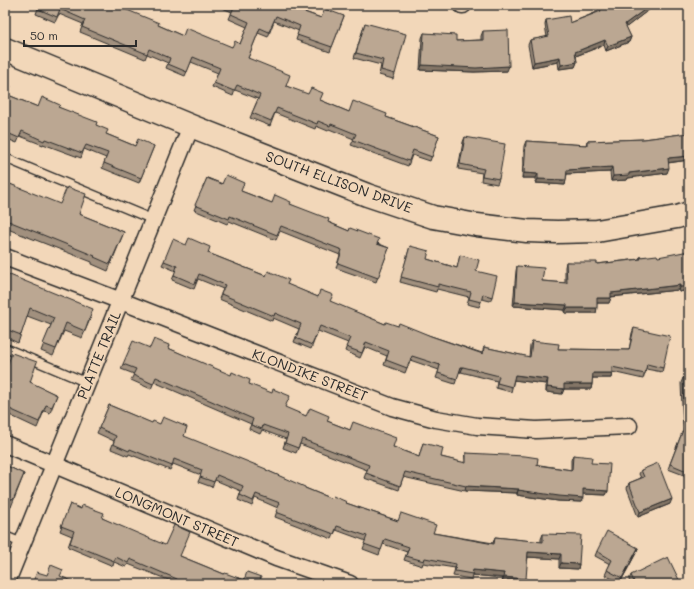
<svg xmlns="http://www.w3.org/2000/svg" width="694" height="589" font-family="Mali,sans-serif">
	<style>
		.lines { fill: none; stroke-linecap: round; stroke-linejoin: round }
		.lane-casing { stroke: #2b2b2b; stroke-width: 11 }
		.street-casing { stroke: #2b2b2b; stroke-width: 19 }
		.secondary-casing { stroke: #2b2b2b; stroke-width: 25 }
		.lane { stroke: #f2d7b9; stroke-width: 8 }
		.street { stroke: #f2d7b9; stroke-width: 16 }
		.secondary { stroke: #f2d7b9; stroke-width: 22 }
		.wall { fill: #a1907e; stroke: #2b2b2b }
		.shaded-wall { fill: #837566; stroke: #2b2b2b }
		.building { fill: #bba792; stroke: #2b2b2b }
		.labels { text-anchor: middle; stroke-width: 3; stroke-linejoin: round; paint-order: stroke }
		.street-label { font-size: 14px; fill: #2b2b2b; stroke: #f2d7b9 }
	</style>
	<rect width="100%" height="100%" fill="#f2d7b9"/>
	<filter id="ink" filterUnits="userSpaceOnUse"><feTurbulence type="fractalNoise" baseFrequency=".025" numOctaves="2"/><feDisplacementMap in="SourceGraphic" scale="8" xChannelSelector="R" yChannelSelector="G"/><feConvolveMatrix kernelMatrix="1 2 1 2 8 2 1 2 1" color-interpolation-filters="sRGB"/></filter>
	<g filter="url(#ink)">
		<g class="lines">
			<defs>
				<g id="lane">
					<path d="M5 158 154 220"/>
					<path d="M5 348 88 383"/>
					<path d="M5 536 22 543"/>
				</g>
				<g id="street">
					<path d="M462 5H463"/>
					<path d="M5 257 121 301 392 407 436 419 477 426 536 430 629 426"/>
					<path d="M5 444 276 558 350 584"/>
					<path d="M6 584 191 126"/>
				</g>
				<path id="secondary" d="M5 49 191 126 367 195 433 217 477 225 527 231 557 232 597 231 677 217 689 213"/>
			</defs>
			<use href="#lane" class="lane-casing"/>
			<use href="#street" class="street-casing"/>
			<use href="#secondary" class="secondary-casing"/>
			<use href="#lane" class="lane"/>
			<use href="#street" class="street"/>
			<use href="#secondary" class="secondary"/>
		</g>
		<g class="wall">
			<path d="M31 5H115L158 25 183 36 232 47 240 44 247 27 229 19 232 12 215 5H295L294 8 321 18 344 16 330 52 296 40 299 31 274 21 268 37 258 33 248 58 286 86 320 100 349 112 386 117 439 136 430 161 412 155 408 166 351 145 354 139 329 129 328 131 316 126 315 129 275 113 270 126 250 118 258 99 235 90 233 96 212 87 218 73 191 62 185 76 166 68 168 63 147 54 145 59 80 32 83 24 59 14 55 22 36 14 38 8Z"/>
			<path d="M597 5H655L626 27 631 37 629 42 606 51 604 45 576 56 577 62 575 67 559 69 558 62 532 67 528 45 530 40 547 37 545 25 546 20 570 23 597 12 596 8Z"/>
			<path d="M365 23 395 74 393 79 379 75 381 65 354 58Z"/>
			<path d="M483 31 507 71 474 72 420 70 422 38 424 33 456 41 481 40V36Z"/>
			<path d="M5 83 8 95 38 107H58L96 125 106 134 135 146H154L139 183 102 168 106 158 84 149 81 158 43 144V145L20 136 17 143 5 138Z"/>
			<path d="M689 133V160L668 163 667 173 628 178 627 180 611 181 610 172 567 174 565 185 536 183V178H522L524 146 526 141 586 145 587 141 644 139Z"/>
			<path d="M465 137 499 179 497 184 481 181 482 173 458 169 463 142Z"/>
			<path d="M207 178 272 203 290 204 328 222 389 248 376 282 336 268 340 255 280 231 276 240 229 221 227 224 194 210Z"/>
			<path d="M5 182 79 214 124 232 108 271 92 264V262L5 228Z"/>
			<path d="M186 245 208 253 266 276 385 324 398 326 431 336 482 353 484 347 529 357 530 345 532 341 558 349 629 350 632 333 634 328 663 368 662 372 646 369 643 379 612 372 611 378H592V384L591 389H564L562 394 546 392V384L514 380 511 392 496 388 497 381 461 372H459L455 384 436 378 439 370 410 360 405 373 384 365 387 356 365 347 360 358 345 351 348 343 318 331 311 349 294 342 299 329 273 318 272 321 219 299 223 289 198 279 194 289 172 280 176 271 162 265 164 261Z"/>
			<path d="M410 246 427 259 457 268 460 255 476 271 492 297 490 301 482 299 479 307 467 304 469 297 437 289 436 292 400 282Z"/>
			<path d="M640 257H658L689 290 679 292 678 290 611 297 609 303H597L596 313H565V310L513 306 516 271 517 266 542 281 565 283V267L566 262 597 264 639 259Z"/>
			<path d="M5 273 91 317 82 338 64 331 53 356 41 351 51 325 27 316 18 343 5 337Z"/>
			<path d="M150 348H168L249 384 285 408 306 416 327 421 419 457 423 443 441 457 464 463 466 453 571 470V460L573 455 591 463 608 491 606 495 583 494 581 502 558 501 517 495V493L465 491 403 477 399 490 364 478 367 470 300 444 296 453 283 448 286 439 262 430 260 434 249 429 251 424 154 382 151 389 131 380 134 374 121 369 123 364Z"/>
			<path d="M5 371 57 395 50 413 44 411 37 428 5 413Z"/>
			<path d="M683 378H689V477L668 469 683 430 681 383Z"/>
			<path d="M109 405 184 437 266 470 305 488 332 499 346 503 433 533 493 543 495 537 541 542V539L543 534 579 564 578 569 559 568V559L528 557 524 584 502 582 503 578 472 575 471 579 453 576 455 568 423 563 422 566 404 560 407 552 383 544 379 555 363 549 366 541 336 530 332 539 275 517 278 508 255 498 252 506 238 500 241 491 215 480 212 487 198 482 201 475 173 464 170 470 129 454 128 456 111 449 114 441 97 433Z"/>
			<path d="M5 465 24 474 11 507 5 504Z"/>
			<path d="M641 470 670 504 638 517 627 488 629 483 641 478 639 474Z"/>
			<path d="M70 504 102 518 180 556 224 574 259 584H175L176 583 128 564 126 567 114 562 113 566 68 547 72 536 60 531Z"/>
			<path d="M638 548 636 553 620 583 605 575 610 564 595 556 597 551Z"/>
			<path d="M631 575 681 584H631L629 580Z"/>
		</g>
		<g class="shaded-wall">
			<path d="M651 5H655L624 29 625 24Z"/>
			<path d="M631 37 629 42 606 51 608 46Z"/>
			<path d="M605 40 604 45 573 57 575 52Z"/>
			<path d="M560 57 558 62 532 67 534 62Z"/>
			<path d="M577 62 575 67 559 69 561 65Z"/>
			<path d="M422 65 509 66 507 71 474 72 420 70Z"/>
			<path d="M689 156V160L666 163 668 158Z"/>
			<path d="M612 167 610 172 565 174 567 170Z"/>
			<path d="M669 168 667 173 628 178 627 180 611 181 613 176 629 173Z"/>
			<path d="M524 173 538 174 536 178H522Z"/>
			<path d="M538 179 566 180 565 185 536 183Z"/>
			<path d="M680 285 678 290 609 297 611 293Z"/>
			<path d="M689 286V290L679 292 680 287Z"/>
			<path d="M597 298H611L609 303H595Z"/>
			<path d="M515 302 567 305 565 310 513 306Z"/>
			<path d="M567 308H597L596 313H565Z"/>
			<path d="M461 367H463L461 372H459Z"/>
			<path d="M593 373H612L611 378H591Z"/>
			<path d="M515 375 548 379 546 384 513 380Z"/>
			<path d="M564 384H592L591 389H562Z"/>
			<path d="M547 387 564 389 562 394 546 392Z"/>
			<path d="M466 486 519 489 517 493 465 491Z"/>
			<path d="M583 489 608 491 606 495 582 494Z"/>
			<path d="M518 490 583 498 581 502 558 501 517 495Z"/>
			<path d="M672 499 670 504 638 517 640 512Z"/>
			<path d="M638 548 636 553 620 583 622 578Z"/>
			<path d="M528 552 561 554 559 559 527 557Z"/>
			<path d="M561 563 579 564 578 569 559 568Z"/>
			<path d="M473 570 504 573 503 578 472 575Z"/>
			<path d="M504 577 526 579 524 584 502 582Z"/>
		</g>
		<g class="building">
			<path d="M40 5H115L159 23 158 25 183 36 186 28 232 47 235 41 240 44 249 22 231 14 234 7 229 5H295L293 8 321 18 325 9 344 16 332 47 297 35 300 26 276 16 269 32 260 28 248 58 290 75 286 86 308 94 311 88 323 93 320 100 349 112 353 101 387 114 386 117 439 136 432 157 413 150 409 161 353 140 356 134 331 124 330 126 318 121 317 124 277 108 271 121 252 113 260 95 237 85 234 91 214 83 220 68 193 57 187 72 168 64 170 58 149 49 147 54 82 27 85 20 60 9 57 17 38 9Z"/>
			<path d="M598 5H651L625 24 631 37 608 46 605 40 575 52 577 62 561 65 560 57 534 62 530 40 549 36 546 20 569 16 570 23 601 11Z"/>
			<path d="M365 23 406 34 395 74 381 70 383 60 356 53Z"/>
			<path d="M508 30 509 66 476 68 422 65 424 33 456 35V41L483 40V31Z"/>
			<path d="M5 83 11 86 8 95 38 107 42 97 60 105 58 107 97 122 96 125 108 130 106 134 135 146 138 139 154 146 141 178 104 163 108 153 86 145 82 153 45 139 44 141 22 131 19 138 5 132Z"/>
			<path d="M689 133V156L668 158 669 168 629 173V175L613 176 612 167 567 170 566 180 538 179V174L524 173 526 141 587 145V141L644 139Z"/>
			<path d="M465 137 505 144 499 179 482 176 484 169 460 164Z"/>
			<path d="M226 175 244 183 241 191 272 203 275 195 291 202 290 204 329 219 328 222 349 231 350 228 379 239 377 244 389 248 378 278 338 263 342 250 281 226 277 235 230 216 229 219 195 205 207 178 222 184Z"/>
			<path d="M5 182 60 204 67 187 86 194 79 214 124 232 110 264 94 257 95 256 6 220 7 218 5 217Z"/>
			<path d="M189 238 210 247 208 253 266 276 268 271 289 280 287 284 318 297 320 290 333 295 330 301 385 324 386 322 398 326 399 323 431 336 483 354 484 347 530 357 532 341 559 344 558 349 629 350 634 328 670 336 663 368 647 364 645 374 612 367V373H593L592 384H564V389L547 387 548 379 515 375 512 387 497 383 499 376 463 367H461L457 379 438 373 440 365 412 356 407 368 386 360 389 351 366 342 362 353 346 347 350 338 320 326 312 345 296 338 301 324 275 313 274 316 221 294 225 285 199 274 195 284 174 275 177 266 164 261 173 239 186 245Z"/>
			<path d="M410 246 429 251 427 259 457 268 460 255 479 260 476 271 497 276 492 297 483 294 481 302 469 299 471 292 438 284V287L401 277Z"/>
			<path d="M689 251V286L680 287V285L611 293V298H597V308H567V305L515 302 517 266 544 268 542 281 567 283 566 262H597V264L641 259 640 257 657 255 658 257Z"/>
			<path d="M5 273 93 309 85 331 66 323 56 349 43 344 54 318 30 308 21 335 5 329Z"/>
			<path d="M154 339 169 345 168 348 231 375 232 372 250 380 249 384 272 393 273 389 290 396 285 407 306 416 310 408 329 416 327 421 350 430 353 422 396 438 393 447 419 457 423 443 443 448 441 457 466 463V453L525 456 538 458 537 465 572 470 573 455 592 457 591 463 610 464 608 491 583 489V498L559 496 518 490 519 489 466 486 405 472 400 486 366 473 369 465 302 439 298 448 285 443 288 434 263 425 262 429 251 425 253 419 156 377 153 384 133 375 136 369 123 364 133 341 150 348Z"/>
			<path d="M12 353 37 362 30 382 57 395 52 407 46 405 39 422 5 407V371Z"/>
			<path d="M683 378H689V472L670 464 685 425Z"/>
			<path d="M109 405 152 423 153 421 160 424 163 417 187 427 184 436 266 469V470L305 487V488L332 499 333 496 347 502 346 503 398 521 401 513 436 525 433 533 494 544 495 537 543 542V534L581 535 579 564 561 563V554L528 552 526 579 504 577V573L473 570 472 574 455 571 456 564 425 558 424 561 406 556 409 547 385 539 381 550 364 544 367 536 337 526 334 534 276 512 280 503 256 494 253 501 240 495 243 486 217 475 214 482 200 477 202 470 174 459 172 466 130 449 129 451 113 444 116 436 99 428Z"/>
			<path d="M658 463 672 499 640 512 629 483 644 477 641 470Z"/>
			<path d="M5 465 24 474 13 500 5 496Z"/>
			<path d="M70 504 81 509 82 505 104 513 102 518 165 545 174 525 190 532 180 556 224 574 225 573 244 580 247 572 261 577 259 584H179L176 583 177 579 130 559 128 563 116 557 114 561 70 543 74 531 61 526Z"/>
			<path d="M607 531 638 548 622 578 607 570 612 560 597 551Z"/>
			<path d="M668 557 681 584H635L631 575Z"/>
			<path d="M51 565 63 570 60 576 72 581 71 582 76 584H32L37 572 47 575Z"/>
		</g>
	</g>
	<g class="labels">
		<g class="street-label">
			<text transform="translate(339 182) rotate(20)" y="5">SOUTH ELLISON DRIVE</text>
			<text transform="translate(99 355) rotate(-68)" y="5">PLATTE TRAIL</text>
			<text transform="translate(310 375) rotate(21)" y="5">KLONDIKE STREET</text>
			<text transform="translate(177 517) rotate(23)" y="5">LONGMONT STREET</text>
		</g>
	</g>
	<rect width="694" height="589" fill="none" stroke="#f2d7b9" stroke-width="20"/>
	<rect x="10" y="10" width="674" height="569" fill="none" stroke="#2b2b2b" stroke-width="1.5" filter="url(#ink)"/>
	<path d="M24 40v6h112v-6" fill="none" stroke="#2b2b2b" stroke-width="2"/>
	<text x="30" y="40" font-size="12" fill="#2b2b2b" stroke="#f2d7b9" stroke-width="3" paint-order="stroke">50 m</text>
</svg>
